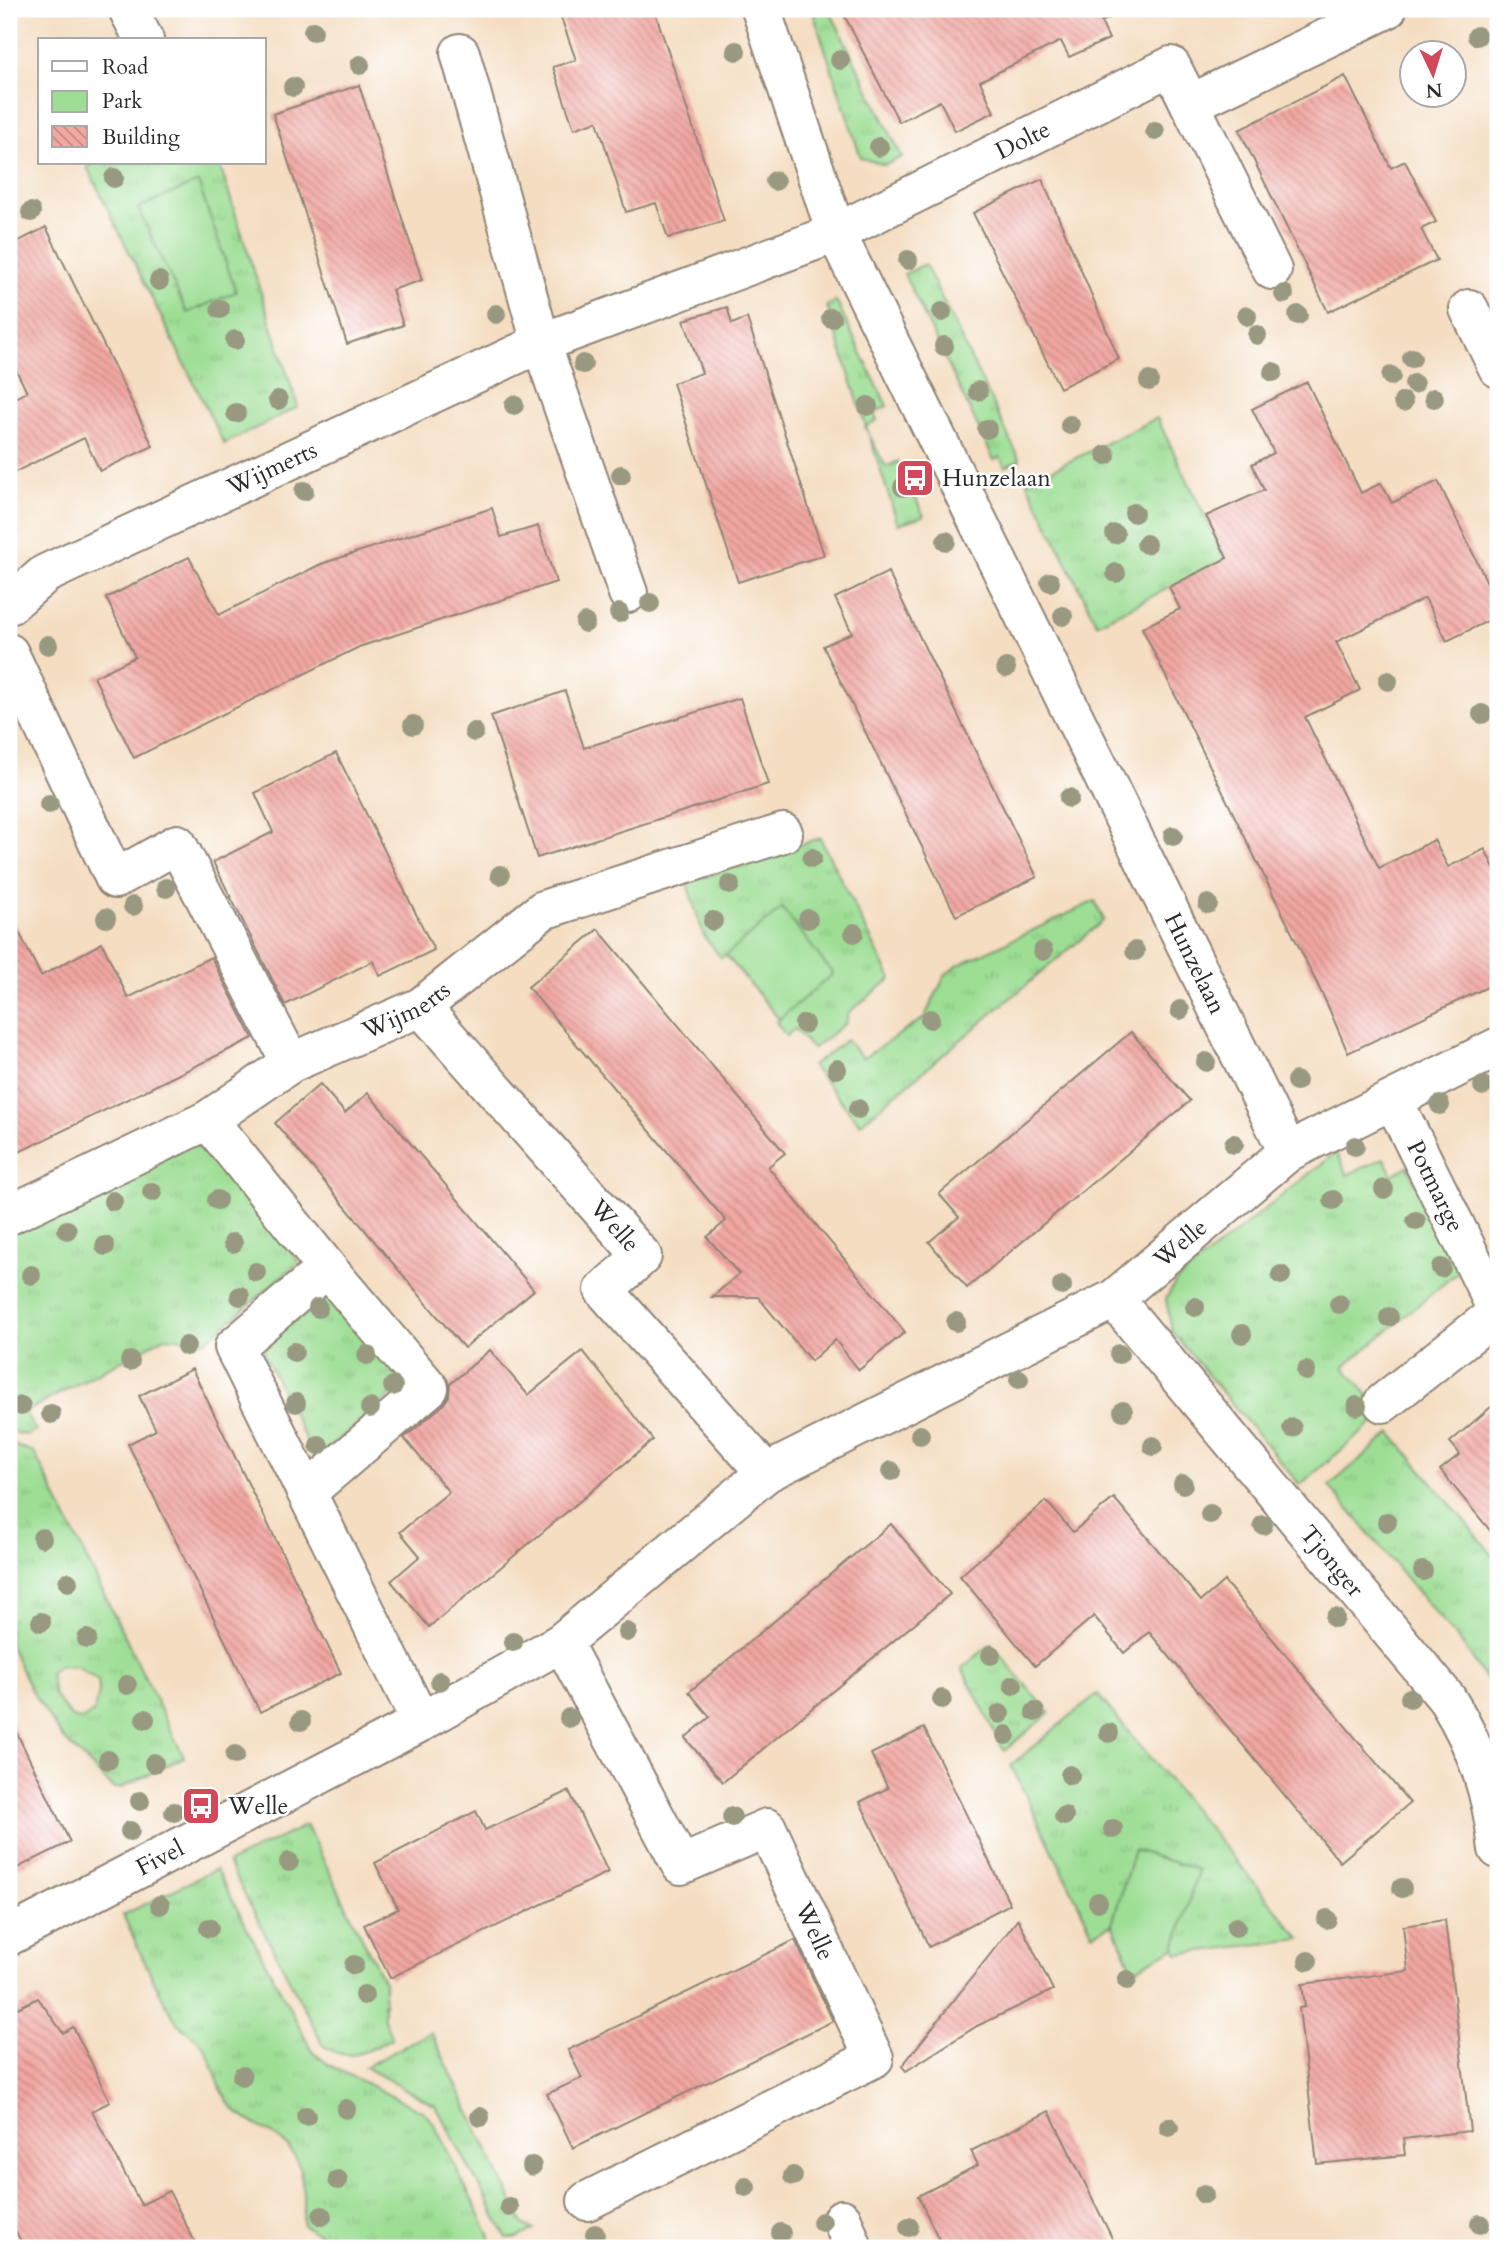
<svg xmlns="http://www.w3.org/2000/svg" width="1507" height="2257" font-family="Cardo,serif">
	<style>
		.grass { fill: url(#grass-tufts); stroke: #648460; stroke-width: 2; fill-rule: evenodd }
		.park { fill: #9dde94; stroke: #648460; stroke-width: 2 }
		.building { fill: url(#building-back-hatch) }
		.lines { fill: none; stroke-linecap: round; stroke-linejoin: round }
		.minor-casing { stroke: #908476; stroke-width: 42 }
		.minor { stroke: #fff; stroke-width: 38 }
		.tree { fill: #989980 }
		.labels { text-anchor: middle; stroke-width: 5; stroke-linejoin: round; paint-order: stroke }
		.street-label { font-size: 24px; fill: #2b2b2b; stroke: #fff }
		.poi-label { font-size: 24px; fill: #2b2b2b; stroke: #fff; text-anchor: start }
	</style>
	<defs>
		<pattern id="grass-tufts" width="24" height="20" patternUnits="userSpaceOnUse" patternTransform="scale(1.75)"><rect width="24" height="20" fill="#9dde94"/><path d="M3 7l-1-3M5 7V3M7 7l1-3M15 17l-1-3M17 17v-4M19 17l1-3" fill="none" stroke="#87bf80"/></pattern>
		<pattern id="building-back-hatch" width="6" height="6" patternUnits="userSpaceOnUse" patternTransform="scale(1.75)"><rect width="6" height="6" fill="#f2a7a2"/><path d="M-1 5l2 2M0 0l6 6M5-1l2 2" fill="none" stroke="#c48884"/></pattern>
	</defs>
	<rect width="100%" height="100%" fill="#fff"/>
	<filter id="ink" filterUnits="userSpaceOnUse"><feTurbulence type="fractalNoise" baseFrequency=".0143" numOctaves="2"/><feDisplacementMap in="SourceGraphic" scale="14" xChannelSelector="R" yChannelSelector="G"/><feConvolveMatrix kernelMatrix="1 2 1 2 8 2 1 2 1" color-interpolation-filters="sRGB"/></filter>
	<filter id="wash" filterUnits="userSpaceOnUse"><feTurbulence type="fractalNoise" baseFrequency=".00686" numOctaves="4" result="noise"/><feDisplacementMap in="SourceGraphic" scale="28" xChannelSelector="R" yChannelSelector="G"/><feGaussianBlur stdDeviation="1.57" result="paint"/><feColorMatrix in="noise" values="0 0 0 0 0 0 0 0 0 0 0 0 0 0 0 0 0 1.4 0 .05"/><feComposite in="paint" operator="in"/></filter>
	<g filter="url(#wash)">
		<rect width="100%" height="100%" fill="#f4ddc1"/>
		<g class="grass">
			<path d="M812 9H829L902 157 885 165 861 158Z"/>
			<path d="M95 163H219L298 407 224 444 87 167Z"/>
			<path d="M925 264 1020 460 1005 467 1000 457 994 460 904 274Z"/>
			<path d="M836 301 887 406 874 413 877 420 865 427 886 467 898 461 924 516 898 524 827 306Z"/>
			<path d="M1157 418 1226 559 1097 624 1027 482Z"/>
			<path d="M820 838 891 979 848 1013 846 1023 812 1049 795 1029 786 1036 776 1022 780 1019 726 955 721 958 704 936 687 883Z"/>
			<path d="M1095 901 1104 920 860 1124 812 1066 846 1040 863 1058 924 1018 946 974 958 965Z"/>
			<path d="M196 1142 261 1219 267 1215 299 1262 206 1341 165 1337 25 1412 36 1431 26 1435 9 1431V1234Z"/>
			<path d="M1336 1152 1347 1175 1384 1158 1392 1175 1408 1166 1460 1270 1344 1367 1384 1414 1300 1485 1172 1332 1166 1299 1177 1280Z"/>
			<path d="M325 1285 407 1382 315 1459 264 1354 266 1344Z"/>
			<path d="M1391 1433 1498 1561V1698L1465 1648 1329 1486Z"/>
			<path d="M9 1444 34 1452 184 1757 121 1788H113L62 1737 31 1690 9 1644ZM59 1666 78 1667 98 1681 99 1693 93 1713 83 1720 71 1717 54 1695 50 1673Z"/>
			<path d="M991 1644 1049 1713 1004 1751 962 1668Z"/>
			<path d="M1097 1694 1301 1939 1178 1954 1175 1948 1198 1870 1134 1850 1112 1924 1093 1934 1011 1765Z"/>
			<path d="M306 1825 384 1982V2019L392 2038C368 2051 349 2064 324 2046L228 1863Z"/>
			<path d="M216 1869 313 2052 329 2065 424 2112 434 2124 489 2234 493 2248H342L303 2225C303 2204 305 2175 295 2157 281 2131 251 2128 233 2108 218 2091 216 2069 206 2050 199 2036 184 2033 176 2021 155 1988 140 1950 123 1915Z"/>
			<path d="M431 2032 523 2224 534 2230 516 2238H507L436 2106 365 2067Z"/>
		</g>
		<g class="park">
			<path d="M198 182 236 292 187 313 138 208Z"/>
			<path d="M782 908 833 974 779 1019 726 955Z"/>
			<path d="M1134 1850 1198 1870 1175 1948 1133 1970 1112 1924Z"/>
		</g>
		<g id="blocks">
			<g class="building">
				<path d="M558 9H654L724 221 668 238 656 203 626 212 597 121 574 129 553 67 576 60Z"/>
				<path d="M841 9H1129L1101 22 1109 39 1069 57 1061 41 980 81 994 112 955 131 940 101 899 122Z"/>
				<path d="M1345 76 1391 168 1405 161 1436 222 1421 229 1437 260 1328 312 1239 130Z"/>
				<path d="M359 85 422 280 392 290 403 325 347 344 273 114Z"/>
				<path d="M1042 179 1119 359 1060 388 973 213Z"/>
				<path d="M46 227 153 446 100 471 84 438 9 475V401L27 392 9 356V246Z"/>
				<path d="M727 307 732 324 747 318 824 555 738 582 673 383 702 373 684 320Z"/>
				<path d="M1307 382 1361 493 1381 483 1392 503 1438 481 1498 605V616L1447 641 1425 598 1336 642 1360 690 1305 717 1379 868 1434 840 1448 867 1485 849 1498 876V982L1348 1053 1327 1004 1142 628 1180 609 1169 587 1227 558 1206 516 1264 490 1252 464 1274 453 1252 409Z"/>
				<path d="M492 508 501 537 538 526 556 582 359 647 134 758 94 677 135 657 106 598 189 557 219 615 321 564Z"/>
				<path d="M888 572 1037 877 956 916 823 646 852 633 835 598Z"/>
				<path d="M565 691 584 748 740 698 768 784 537 858 491 716Z"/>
				<path d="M336 753 434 950 380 976 373 961 285 1005 213 862 273 832 255 793Z"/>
				<path d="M9 912 41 976 102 943 128 998 211 957 253 1038 9 1157Z"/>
				<path d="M598 929 785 1153 768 1167 905 1332 859 1370 835 1340 811 1361 758 1297H712L739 1274 707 1237 726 1221 528 987Z"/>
				<path d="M1131 1032 1190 1101 967 1288 929 1242 959 1217 939 1194Z"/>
				<path d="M320 1084 345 1113 368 1093 534 1290 464 1348 275 1123Z"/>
				<path d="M490 1350 528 1395 583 1351 653 1440 429 1627 391 1581 420 1556 400 1532 449 1492 404 1438 443 1405 449 1396 450 1384Z"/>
				<path d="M192 1369 341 1673 260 1712 128 1444 156 1430 139 1396Z"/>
				<path d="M1498 1401V1540L1440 1470 1460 1454 1450 1442Z"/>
				<path d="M1114 1498 1201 1601 1224 1581 1410 1803 1340 1862 1149 1632 1124 1653 1094 1616 1035 1666 960 1576 1046 1501 1073 1532Z"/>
				<path d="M891 1524 950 1594 723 1782 685 1738 710 1717 689 1692Z"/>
				<path d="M9 1717 70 1842 9 1872Z"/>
				<path d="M924 1728 1010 1904 929 1947 860 1802 888 1788 871 1754Z"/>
				<path d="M569 1791 608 1872 390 1978 364 1925 398 1909 375 1863 476 1811 485 1830Z"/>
				<path d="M1018 1919 1053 1990 977 2026 906 2071 902 2066Z"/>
				<path d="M1445 1920 1470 2131 1403 2139 1405 2155 1317 2164 1299 2008 1305 2007 1302 1984 1408 1971 1403 1926Z"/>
				<path d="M795 1940 833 2021 573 2148 547 2094 582 2078 568 2050Z"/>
				<path d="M38 1998 63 2033 73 2027 92 2064 110 2102 92 2111 141 2205 169 2191 198 2248H24L9 2217V2012Z"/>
				<path d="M1049 2111 1117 2248H943L918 2196 978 2165 971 2151Z"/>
			</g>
		</g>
	</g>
	<g filter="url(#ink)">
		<use href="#blocks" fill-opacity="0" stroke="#908476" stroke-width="2"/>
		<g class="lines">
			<defs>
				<g id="minor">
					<path d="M128 9 144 40"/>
					<path id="s1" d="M761 9 836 233 1288 1152"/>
					<path d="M460 53 541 343 628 593"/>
					<path d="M1190 104 1272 270"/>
					<path d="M1469 309 1498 368"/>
					<path id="s2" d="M9 605 45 574 541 343 836 233 1171 66 1190 104 1387 9"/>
					<path d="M9 653 115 879 177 844 291 1063"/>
					<path id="s3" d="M421 1007 642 1256 604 1290 766 1473"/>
					<path id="s4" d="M1393 1100 1498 1312"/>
					<path d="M208 1120 327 1268 429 1388 307 1492"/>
					<path id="s5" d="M9 1215 208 1120 291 1063 421 1007 543 910 783 833"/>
					<path d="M327 1268 234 1347 421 1722"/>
					<path id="s6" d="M1114 1299 1447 1699C1477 1747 1492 1793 1498 1849"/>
					<path d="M1383 1403 1498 1312"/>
					<path id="s7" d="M562 1642 681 1865 767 1828 874 2058 587 2201"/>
					<path id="s8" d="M9 1936 421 1722 562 1642 766 1473 1114 1299 1288 1152 1498 1047"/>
					<path d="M842 2219 853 2248"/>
				</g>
			</defs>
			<use href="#minor" class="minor-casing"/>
			<use href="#minor" class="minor"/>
		</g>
		<g class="tree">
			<circle cx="313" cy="31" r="10"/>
			<circle cx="1477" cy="36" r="10"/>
			<circle cx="736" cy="51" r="10"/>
			<circle cx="840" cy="60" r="10"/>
			<circle cx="360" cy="65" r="10"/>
			<circle cx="293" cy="87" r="10"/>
			<circle cx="1155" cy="131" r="10"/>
			<circle cx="879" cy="147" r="10"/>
			<circle cx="114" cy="178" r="10"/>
			<circle cx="775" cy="181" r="10"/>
			<circle cx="31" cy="212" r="10"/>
			<circle cx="908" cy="260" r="10"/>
			<circle cx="159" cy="281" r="10"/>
			<circle cx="1284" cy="294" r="10"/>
			<circle cx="220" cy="309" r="10"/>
			<circle cx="942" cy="312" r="10"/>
			<circle cx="496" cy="314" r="10"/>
			<circle cx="1298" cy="315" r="10"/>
			<circle cx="1247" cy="316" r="10"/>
			<circle cx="831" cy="318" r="10"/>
			<circle cx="1257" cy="335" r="10"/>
			<circle cx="235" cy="340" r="10"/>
			<circle cx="944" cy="346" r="10"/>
			<circle cx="1412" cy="358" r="10"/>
			<circle cx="583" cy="364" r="10"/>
			<circle cx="1273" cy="372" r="10"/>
			<circle cx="1391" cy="376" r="10"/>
			<circle cx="1149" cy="381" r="10"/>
			<circle cx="1414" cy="384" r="10"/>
			<circle cx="978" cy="391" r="10"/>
			<circle cx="1434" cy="398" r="10"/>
			<circle cx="278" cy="400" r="10"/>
			<circle cx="1403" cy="402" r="10"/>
			<circle cx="514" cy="405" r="10"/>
			<circle cx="868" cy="406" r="10"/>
			<circle cx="236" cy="413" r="10"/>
			<circle cx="1070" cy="425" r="10"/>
			<circle cx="987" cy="429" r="10"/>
			<circle cx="1106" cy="455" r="10"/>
			<circle cx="621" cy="475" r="10"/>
			<circle cx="903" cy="487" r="10"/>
			<circle cx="304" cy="491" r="10"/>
			<circle cx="1134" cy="513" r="10"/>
			<circle cx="1115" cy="534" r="10"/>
			<circle cx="946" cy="541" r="10"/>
			<circle cx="1146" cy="544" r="10"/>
			<circle cx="1116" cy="573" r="10"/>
			<circle cx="1050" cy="582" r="10"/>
			<circle cx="650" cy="603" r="10"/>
			<circle cx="619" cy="613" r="10"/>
			<circle cx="1063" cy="616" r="10"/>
			<circle cx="585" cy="623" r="10"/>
			<circle cx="48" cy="645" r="10"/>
			<circle cx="1006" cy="668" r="10"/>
			<circle cx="1388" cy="681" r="10"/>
			<circle cx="1482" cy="714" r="10"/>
			<circle cx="413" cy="725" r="10"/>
			<circle cx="474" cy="732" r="10"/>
			<circle cx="1069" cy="798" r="10"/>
			<circle cx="49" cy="804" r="10"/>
			<circle cx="1173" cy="836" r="10"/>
			<circle cx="812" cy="858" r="10"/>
			<circle cx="500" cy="875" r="10"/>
			<circle cx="730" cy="885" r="10"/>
			<circle cx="166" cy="888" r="10"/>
			<circle cx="1208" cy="904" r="10"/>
			<circle cx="133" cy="906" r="10"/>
			<circle cx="106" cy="918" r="10"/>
			<circle cx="808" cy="919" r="10"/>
			<circle cx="713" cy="921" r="10"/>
			<circle cx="854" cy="933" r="10"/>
			<circle cx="1043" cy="951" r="10"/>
			<circle cx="1135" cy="951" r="10"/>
			<circle cx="1180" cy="1010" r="10"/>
			<circle cx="930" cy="1019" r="10"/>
			<circle cx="804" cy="1024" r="10"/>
			<circle cx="1206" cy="1062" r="10"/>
			<circle cx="837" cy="1069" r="10"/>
			<circle cx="1296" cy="1081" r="10"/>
			<circle cx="1483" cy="1086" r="10"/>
			<circle cx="1440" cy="1105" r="10"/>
			<circle cx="858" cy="1109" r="10"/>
			<circle cx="1234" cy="1144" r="10"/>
			<circle cx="1355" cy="1146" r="10"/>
			<circle cx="1384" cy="1189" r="10"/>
			<circle cx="152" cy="1192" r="10"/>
			<circle cx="217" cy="1200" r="10"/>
			<circle cx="1333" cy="1200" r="10"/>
			<circle cx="113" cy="1201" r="10"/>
			<circle cx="1416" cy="1221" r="10"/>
			<circle cx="67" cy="1230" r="10"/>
			<circle cx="233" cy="1243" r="10"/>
			<circle cx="105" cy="1246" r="10"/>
			<circle cx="1441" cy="1268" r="10"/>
			<circle cx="256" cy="1272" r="10"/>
			<circle cx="31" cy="1275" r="10"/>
			<circle cx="1281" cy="1275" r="10"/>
			<circle cx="1062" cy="1286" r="10"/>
			<circle cx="240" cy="1296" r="10"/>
			<circle cx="1339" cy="1304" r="10"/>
			<circle cx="1195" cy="1307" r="10"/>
			<circle cx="318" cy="1308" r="10"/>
			<circle cx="1389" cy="1317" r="10"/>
			<circle cx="956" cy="1322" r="10"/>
			<circle cx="1242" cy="1334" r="10"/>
			<circle cx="186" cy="1346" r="10"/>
			<circle cx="294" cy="1352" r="10"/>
			<circle cx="1119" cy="1354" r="10"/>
			<circle cx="367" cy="1355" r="10"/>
			<circle cx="130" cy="1361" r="10"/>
			<circle cx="1306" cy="1371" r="10"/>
			<circle cx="1019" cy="1379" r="10"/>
			<circle cx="393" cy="1386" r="10"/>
			<circle cx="296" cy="1403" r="10"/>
			<circle cx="21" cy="1406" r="10"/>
			<circle cx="1357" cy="1406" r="10"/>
			<circle cx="370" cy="1408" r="10"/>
			<circle cx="1123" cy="1411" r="10"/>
			<circle cx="51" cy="1414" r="10"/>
			<circle cx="1292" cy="1428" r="10"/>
			<circle cx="920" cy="1435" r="10"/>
			<circle cx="319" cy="1445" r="10"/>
			<circle cx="1153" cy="1446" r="10"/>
			<circle cx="891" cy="1471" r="10"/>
			<circle cx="1183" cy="1484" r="10"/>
			<circle cx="1210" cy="1514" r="10"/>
			<circle cx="1387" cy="1522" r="10"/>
			<circle cx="1263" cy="1525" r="10"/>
			<circle cx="42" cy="1538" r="10"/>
			<circle cx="1423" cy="1571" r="10"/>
			<circle cx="68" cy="1582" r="10"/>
			<circle cx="1335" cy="1618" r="10"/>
			<circle cx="41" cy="1622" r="10"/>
			<circle cx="627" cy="1632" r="10"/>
			<circle cx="87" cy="1639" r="10"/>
			<circle cx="513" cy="1642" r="10"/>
			<circle cx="991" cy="1655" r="10"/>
			<circle cx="440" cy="1681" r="10"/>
			<circle cx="127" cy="1685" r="10"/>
			<circle cx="1013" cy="1685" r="10"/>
			<circle cx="1410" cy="1698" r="10"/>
			<circle cx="942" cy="1699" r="10"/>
			<circle cx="1035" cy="1712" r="10"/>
			<circle cx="1000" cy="1714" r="10"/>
			<circle cx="569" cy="1718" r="10"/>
			<circle cx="145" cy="1719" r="10"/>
			<circle cx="301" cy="1721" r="10"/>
			<circle cx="1109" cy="1733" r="10"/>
			<circle cx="1006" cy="1735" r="10"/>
			<circle cx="235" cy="1755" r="10"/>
			<circle cx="108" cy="1760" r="10"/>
			<circle cx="154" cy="1763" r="10"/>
			<circle cx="1070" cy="1775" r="10"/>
			<circle cx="140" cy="1801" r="10"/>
			<circle cx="174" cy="1812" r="10"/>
			<circle cx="1064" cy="1816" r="10"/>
			<circle cx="732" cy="1817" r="10"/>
			<circle cx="1113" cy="1829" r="10"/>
			<circle cx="130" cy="1831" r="10"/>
			<circle cx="289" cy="1862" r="10"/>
			<circle cx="1402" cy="1888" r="10"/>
			<circle cx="1098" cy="1902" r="10"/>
			<circle cx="160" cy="1905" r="10"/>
			<circle cx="1327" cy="1919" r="10"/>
			<circle cx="1236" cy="1927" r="10"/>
			<circle cx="209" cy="1928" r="10"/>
			<circle cx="1308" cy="1961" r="10"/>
			<circle cx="354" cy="1965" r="10"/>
			<circle cx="1127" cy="1980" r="10"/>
			<circle cx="364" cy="1995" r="10"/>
			<circle cx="242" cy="2076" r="10"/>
			<circle cx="346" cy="2109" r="10"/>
			<circle cx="306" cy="2116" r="10"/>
			<circle cx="480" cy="2117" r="10"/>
			<circle cx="1169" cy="2127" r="10"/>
			<circle cx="532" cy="2166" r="10"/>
			<circle cx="793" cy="2176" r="10"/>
			<circle cx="338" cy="2180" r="10"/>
			<circle cx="746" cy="2187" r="10"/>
			<circle cx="1204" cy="2194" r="10"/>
			<circle cx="509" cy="2207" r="10"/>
			<circle cx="322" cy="2216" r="10"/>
			<circle cx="822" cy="2222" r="10"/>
			<circle cx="1480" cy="2224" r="10"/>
			<circle cx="909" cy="2227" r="10"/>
			<circle cx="781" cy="2233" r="10"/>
			<circle cx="595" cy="2234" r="10"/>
		</g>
	</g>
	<defs>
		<symbol id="bus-square" viewBox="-11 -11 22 22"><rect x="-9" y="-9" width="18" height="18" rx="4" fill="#d1495b" stroke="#fff"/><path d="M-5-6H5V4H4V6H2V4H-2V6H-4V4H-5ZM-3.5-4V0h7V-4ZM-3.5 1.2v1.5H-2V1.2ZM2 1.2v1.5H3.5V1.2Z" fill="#fff"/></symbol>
	</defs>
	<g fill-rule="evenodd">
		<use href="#bus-square" x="893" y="456" width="44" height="44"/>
		<use href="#bus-square" x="179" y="1784" width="44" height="44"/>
	</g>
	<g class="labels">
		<g class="street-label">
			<text dy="8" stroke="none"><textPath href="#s2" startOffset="1118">Dolte</textPath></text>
			<text dy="8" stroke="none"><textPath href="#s2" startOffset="298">Wijmerts</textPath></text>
			<text dy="8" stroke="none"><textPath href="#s1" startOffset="1050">Hunzelaan</textPath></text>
			<text dy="8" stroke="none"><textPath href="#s5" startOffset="448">Wijmerts</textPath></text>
			<text dy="8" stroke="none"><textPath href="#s4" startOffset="96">Potmarge</textPath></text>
			<text dy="8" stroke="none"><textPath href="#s3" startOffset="292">Welle</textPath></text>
			<text dy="8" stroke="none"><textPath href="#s8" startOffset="1367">Welle</textPath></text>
			<text dy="8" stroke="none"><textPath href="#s6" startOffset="341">Tjonger</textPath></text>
			<text dy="8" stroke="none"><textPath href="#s8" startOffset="170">Fivel</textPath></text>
			<text dy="8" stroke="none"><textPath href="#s7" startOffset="460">Welle</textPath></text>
		</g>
		<g class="poi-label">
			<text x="942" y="486">Hunzelaan</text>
			<text x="228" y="1814">Welle</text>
		</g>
	</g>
	<rect width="1507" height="2257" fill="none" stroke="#fff" stroke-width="35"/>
	<rect x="38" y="38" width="228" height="126" fill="#ffffff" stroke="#aaaaaa" stroke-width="2"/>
	<rect x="52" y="61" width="35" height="10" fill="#ffffff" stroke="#aaaaaa" stroke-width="2"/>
	<text x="102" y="74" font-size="21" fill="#2b2b2b">Road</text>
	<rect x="52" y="91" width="35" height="21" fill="#9dde94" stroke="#aaaaaa" stroke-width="2"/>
	<text x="102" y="108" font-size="21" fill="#2b2b2b">Park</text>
	<rect x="52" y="126" width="35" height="21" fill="url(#building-back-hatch)" stroke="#aaaaaa" stroke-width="2"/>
	<text x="102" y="144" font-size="21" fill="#2b2b2b">Building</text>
	<g transform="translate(1433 74) rotate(176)"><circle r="33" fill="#ffffff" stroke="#aaaaaa" stroke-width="2"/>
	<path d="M0-5L12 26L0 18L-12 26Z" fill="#d1495b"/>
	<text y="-10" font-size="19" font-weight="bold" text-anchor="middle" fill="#2b2b2b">N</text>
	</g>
</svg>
